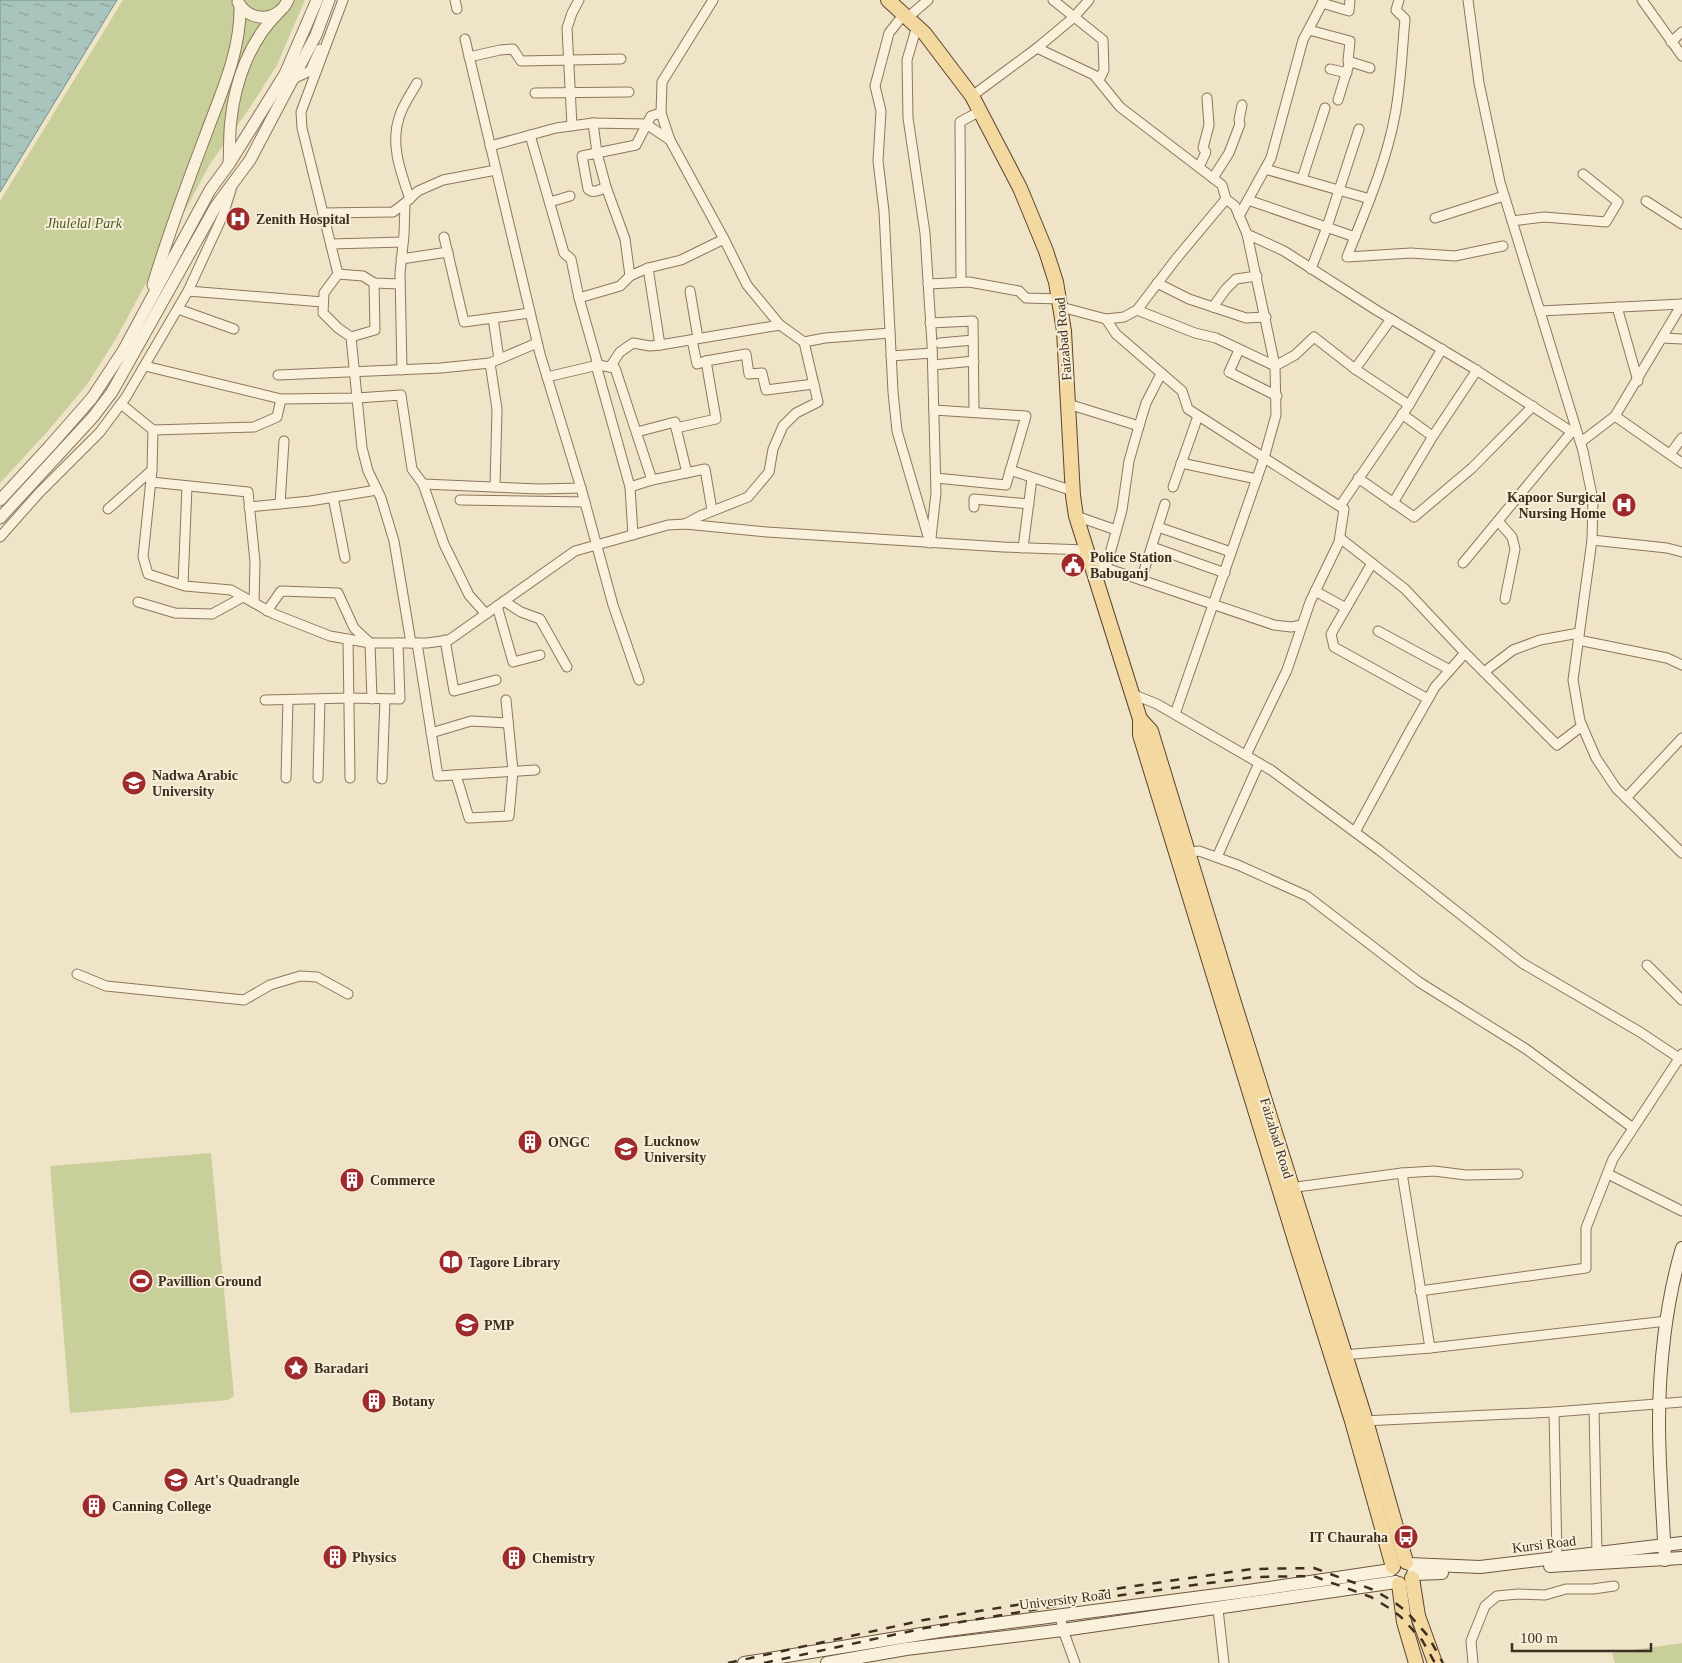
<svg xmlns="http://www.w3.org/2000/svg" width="1682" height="1663" font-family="'Times New Roman',serif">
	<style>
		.park { fill: #c9cf9b }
		.water { fill: url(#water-ripples); stroke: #6f938a }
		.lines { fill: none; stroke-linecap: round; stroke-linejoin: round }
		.minor-casing { stroke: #8d765c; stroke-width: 11 }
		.tertiary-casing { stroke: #8d765c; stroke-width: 13 }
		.secondary-casing { stroke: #6f573f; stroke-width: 14 }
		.primary-casing { stroke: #5b4430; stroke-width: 16 }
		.minor { stroke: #faf1dc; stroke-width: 9 }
		.tertiary { stroke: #faf1dc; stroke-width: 11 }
		.secondary { stroke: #faf1dc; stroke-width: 12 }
		.primary { stroke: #f3d9a0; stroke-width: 14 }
		.rail { stroke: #3d2e20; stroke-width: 2.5; stroke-dasharray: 9 9; stroke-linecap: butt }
		.labels { text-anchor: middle; stroke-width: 4; stroke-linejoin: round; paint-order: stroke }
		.poi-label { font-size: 14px; font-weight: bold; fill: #3d2e20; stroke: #f7eed8; text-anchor: start }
		.park-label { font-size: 14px; font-style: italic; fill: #4d5a26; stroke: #f7eed8 }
		.street-label { font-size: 14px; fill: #3d2e20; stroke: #f7eed8 }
	</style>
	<defs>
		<pattern id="water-ripples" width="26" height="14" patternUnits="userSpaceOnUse" patternTransform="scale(1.25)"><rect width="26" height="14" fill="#a9c4bc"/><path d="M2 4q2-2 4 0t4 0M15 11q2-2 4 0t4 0" fill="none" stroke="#8ba098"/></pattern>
	</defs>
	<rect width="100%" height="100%" fill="#f0e4c8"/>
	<g class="park">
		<path d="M123 0H305L277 65 251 106 210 164 117 337 88 383 48 431 0 483V201Z"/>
		<path d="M211 1153 234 1396 228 1400 70 1413 50 1166Z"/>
		<path d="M1682 1643V1663H1615L1612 1653Z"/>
	</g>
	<path class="water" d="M0 0H117L0 192Z"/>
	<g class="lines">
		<defs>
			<g id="minor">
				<path d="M343 0 301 112 302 128 338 274 324 293 323 313 338 328 351 337 362 448 368 471 381 498 394 541 411 643"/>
				<path d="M455 0 457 9"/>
				<path d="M713 0 662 82 661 113 670 140 724 239 747 285 780 325 804 342 825 338 890 333"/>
				<path d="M1053 0 1103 40 1104 70 1099 80"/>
				<path d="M1399 0 1396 10 1405 19C1402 51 1401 84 1395 115 1386 164 1365 211 1347 257L1411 253 1455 256 1503 246"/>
				<path d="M1468 0 1479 83 1500 182 1583 451 1593 500 1592 540 1573 680 1580 721 1596 758 1616 788 1682 853"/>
				<path d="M1642 0 1682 56"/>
				<path d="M1322 3 1349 11 1350 0"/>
				<path d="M904 14 889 33 875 86 881 111 878 161 884 211 893 392 897 431 930 543"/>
				<path d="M907 18 928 0"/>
				<path d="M917 26 907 60 908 118 925 233 932 344 936 493 931 538"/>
				<path d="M1309 30 1350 41 1348 61 1370 68"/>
				<path d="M465 39 540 354 581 488 613 605 639 680"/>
				<path d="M1671 42 1682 32"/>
				<path d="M1037 48 1094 75 1120 107 1222 185 1226 199 1235 206 1247 234 1275 366 1276 415 1264 458 1175 714"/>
				<path d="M469 57 500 50 513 49 521 61 621 59"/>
				<path d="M1330 69 1347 73"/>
				<path d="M293 79 310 71 320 49"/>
				<path d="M535 93 629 92"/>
				<path d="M972 96 1037 48 1073 18 1089 0"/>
				<path d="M1338 100 1350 61"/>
				<path d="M593 123 597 153 606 187 625 239 630 276"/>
				<path d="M572 126 567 28 572 13 579 0"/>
				<path d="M530 135 564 253 571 259 579 298 598 365"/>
				<path d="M490 146 556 128 593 123 646 124 670 140"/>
				<path d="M1199 167 1206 152 1203 148 1209 125 1207 98"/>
				<path d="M1265 169 1370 199"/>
				<path d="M1213 178 1229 153 1240 124 1239 120 1242 105"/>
				<path d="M1302 179 1325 108"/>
				<path d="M606 187C600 190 593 194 588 189L582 156 636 145 651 116 661 113"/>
				<path d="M410 199C401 173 390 145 399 118 402 106 411 94 417 83"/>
				<path d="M1248 200 1355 237"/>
				<path d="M1646 201 1682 224"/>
				<path d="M550 202 570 196"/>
				<path d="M323 213 393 212 405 203"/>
				<path d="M1239 216 1271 158 1303 40 1324 0"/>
				<path d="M1435 218 1504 196"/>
				<path d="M1512 221 1544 217 1606 222 1618 202 1583 174"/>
				<path d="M1247 234 1284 251 1376 310 1473 368 1572 432"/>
				<path d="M444 237 464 322 530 313"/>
				<path d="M331 244 403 242"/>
				<path d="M401 259 448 252"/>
				<path d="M648 268 660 345"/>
				<path d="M1311 269 1327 227 1359 129"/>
				<path d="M338 274 363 276 374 283 400 284"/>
				<path d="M961 282 960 122 980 111"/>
				<path d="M1157 283 1189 299 1246 318 1266 317"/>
				<path d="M928 284 969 282 1019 291 1026 298 1060 299"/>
				<path d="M188 291 323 302"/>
				<path d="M690 291 698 338"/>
				<path d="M579 298 620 286 630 276 648 268 681 260 724 239"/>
				<path d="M1061 307 1106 319 1124 317 1137 310 1176 259 1226 199"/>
				<path d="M1213 307 1226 289 1236 279 1257 276"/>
				<path d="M1617 307 1638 381"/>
				<path d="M178 309 234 329"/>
				<path d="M1137 310 1195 333 1216 338 1275 366 1295 355 1314 337 1355 369 1409 405"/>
				<path d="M1540 311 1682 304"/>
				<path d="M493 318 499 359"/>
				<path d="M1106 319 1116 334 1182 391 1188 409 1344 509 1339 542 1310 602 1287 670 1246 755"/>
				<path d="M930 323 973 321 974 412"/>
				<path d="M351 337 375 330 374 283"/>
				<path d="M1662 338 1682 339"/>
				<path d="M940 343 973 340"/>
				<path d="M1239 350 1229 372 1277 396"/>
				<path d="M891 356 932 353"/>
				<path d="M706 361 746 354 749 374 762 373 766 390 814 384"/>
				<path d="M490 363 497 409 495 487"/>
				<path d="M596 365 630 487 633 535"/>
				<path d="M933 365 974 361"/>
				<path d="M145 366 281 399"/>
				<path d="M610 367 620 352 633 343 650 346 660 345 780 325"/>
				<path d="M1355 369 1391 319"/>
				<path d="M402 370 400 273 404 235 405 203 418 191 443 180 496 170"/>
				<path d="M278 375 441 368 490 363 537 343"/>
				<path d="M547 377 598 365 615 368 652 480"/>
				<path d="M121 404 153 430 152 470 143 557 148 574 185 586 231 590 274 614 330 636 370 643H427L449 640 575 551 668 525 685 524 767 532 1003 547 1086 550"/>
				<path d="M1068 404 1139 426"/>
				<path d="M934 410 1026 416 1006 485 936 478"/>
				<path d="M1402 414 1428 433"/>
				<path d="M1615 416 1682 463"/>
				<path d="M153 430 254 427 277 417 281 399 357 398 401 395 412 469 423 484 444 544 469 595 486 614"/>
				<path d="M637 432 675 422 676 428"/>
				<path d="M1581 442 1615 416 1682 304"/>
				<path d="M1670 454 1682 438"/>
				<path d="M1181 463 1257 479"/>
				<path d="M1010 470 1073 491"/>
				<path d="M687 473 676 428 716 419 706 361 697 364 692 340"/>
				<path d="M1358 478 1414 517 1472 468 1533 406"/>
				<path d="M151 482 248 492 255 562 254 603"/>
				<path d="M423 484 540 489 581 488"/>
				<path d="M630 487 652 480 705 469 712 510"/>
				<path d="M1173 487 1198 416"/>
				<path d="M333 497 345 558"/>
				<path d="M460 500 585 502"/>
				<path d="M1393 503 1433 436 1477 370"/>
				<path d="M280 504 284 441"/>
				<path d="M1340 506 1409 405 1442 349"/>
				<path d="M249 507 310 501 377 490"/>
				<path d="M974 507V499L1029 504"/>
				<path d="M108 509 152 470"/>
				<path d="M1076 516 1116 530"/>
				<path d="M1498 521 1512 537 1515 549 1505 599"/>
				<path d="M685 524 700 516 748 497 769 472 773 449 783 426 796 413 818 402 804 342"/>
				<path d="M1158 527 1231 552"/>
				<path d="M0 537 39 493 100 432 126 397 188 291 223 215 231 190"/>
				<path d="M1340 538 1405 589 1465 653 1557 745 1582 726"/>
				<path d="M1592 540 1667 548 1682 552"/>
				<path d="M1152 547 1225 573"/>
				<path d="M1023 548 1032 478"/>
				<path d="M1089 560 1106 568 1274 625 1291 627 1302 625"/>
				<path d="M1372 563 1331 634 1334 647 1428 699"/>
				<path d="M1463 563 1574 429"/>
				<path d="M1106 568 1122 510 1129 461 1139 426 1146 403 1161 374"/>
				<path d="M1141 580 1165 504"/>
				<path d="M183 585 187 486"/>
				<path d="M1315 591 1346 608"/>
				<path d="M504 601 521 612 540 619 567 667"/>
				<path d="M138 602 175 613 212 614 243 597"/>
				<path d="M497 606 513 662 540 655"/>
				<path d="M267 611 281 591 338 593 354 628 370 643 372 699"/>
				<path d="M1378 631 1450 670"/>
				<path d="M348 639 350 778"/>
				<path d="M445 640 454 691 496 680"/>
				<path d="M1578 640 1667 658 1682 665"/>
				<path d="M417 643 438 776 535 770"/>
				<path d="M1484 672 1513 650 1540 640 1579 633"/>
				<path d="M1132 694 1157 704 1271 770 1379 850 1522 963 1640 1032 1682 1060"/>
				<path d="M265 700 349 698 400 699 398 643"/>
				<path d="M431 733 471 721 508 723"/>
				<path d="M456 775 469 818 509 816 513 771 506 700"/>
				<path d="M286 778 288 700"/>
				<path d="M318 778 320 699"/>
				<path d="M382 779 385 699"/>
				<path d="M1626 798 1682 738"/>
				<path d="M1355 832 1411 729 1435 687 1465 653"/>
				<path d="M1185 853 1199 851 1238 865 1307 896 1419 982 1526 1049 1633 1128"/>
				<path d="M1217 857 1259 763"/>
				<path d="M1647 965 1682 1000"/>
				<path d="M77 974 106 986 244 1000 270 985 300 976 317 977 348 994"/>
				<path d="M1402 1173 1430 1348"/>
				<path d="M1608 1174 1682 1211"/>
				<path d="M1289 1188 1402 1173 1434 1171 1466 1175 1518 1174"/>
				<path d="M1420 1291 1586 1268V1228L1613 1159 1682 1054"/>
				<path d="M1342 1355 1430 1348 1667 1321"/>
				<path d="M1594 1409 1597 1553"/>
				<path d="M1554 1412 1557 1558"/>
				<path d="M1363 1421 1554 1412 1682 1402"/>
				<path d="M1218 1609 1224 1663"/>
				<path d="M1060 1615 1063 1630 1075 1663"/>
				<path d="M1473 1663 1471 1641 1485 1606 1497 1596 1518 1594 1545 1595 1566 1589H1593L1614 1586"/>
			</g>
			<g id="tertiary">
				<path d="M238 2C250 23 278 22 288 0"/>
				<path d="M229 163C230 149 229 134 231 120 235 81 250 40 279 12"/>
				<path d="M153 285C168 234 187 184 206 134 221 93 241 51 240 6"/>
				<path d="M0 500 49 447 92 398 123 351 210 190 229 164 285 74 317 0"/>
				<path d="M0 518 93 417 112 392 216 206 250 160 316 35 329 0"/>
			</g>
			<g id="secondary">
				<path d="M1665 1560C1663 1514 1659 1468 1659 1422 1659 1366 1666 1302 1682 1248"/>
				<path d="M1409 1564 1480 1567 1682 1543"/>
				<path d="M1550 1566 1682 1558"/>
				<path d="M1413 1574 1442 1573"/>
				<path d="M744 1663 940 1631 1248 1591 1391 1570"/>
				<path d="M827 1663 906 1649 1063 1630 1396 1582"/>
			</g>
			<g id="primary">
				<path d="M888 0 925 34 972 96 1020 188 1046 251 1056 282 1064 331 1073 496 1076 516 1140 719V735L1298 1250 1352 1421 1393 1567"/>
				<path d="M1140 719 1151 731 1236 1009 1366 1421 1406 1562"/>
				<path d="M1412 1578 1418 1616 1435 1663"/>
				<path d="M1399 1584 1404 1622 1416 1663"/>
			</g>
		</defs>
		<use href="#minor" class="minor-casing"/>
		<use href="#tertiary" class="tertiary-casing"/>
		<use href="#secondary" class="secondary-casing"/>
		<use href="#primary" class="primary-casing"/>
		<use href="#minor" class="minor"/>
		<use href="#tertiary" class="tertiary"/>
		<use href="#secondary" class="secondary"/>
		<use href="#primary" class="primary"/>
		<g class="rail">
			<path d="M728 1663 924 1620 1121 1588 1252 1569 1314 1568 1374 1590 1394 1602 1406 1611 1428 1636 1443 1663"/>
			<path d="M764 1663 925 1628 1122 1595 1253 1577 1313 1576 1371 1597 1389 1608 1401 1617 1422 1640 1435 1663"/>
		</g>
	</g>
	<defs>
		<symbol id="hospital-disc" viewBox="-11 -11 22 22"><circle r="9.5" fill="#9e2a2b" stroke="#f7eed8"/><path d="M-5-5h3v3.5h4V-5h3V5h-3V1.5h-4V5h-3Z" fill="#fff"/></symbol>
		<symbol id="civic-disc" viewBox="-11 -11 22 22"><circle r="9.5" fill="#9e2a2b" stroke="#f7eed8"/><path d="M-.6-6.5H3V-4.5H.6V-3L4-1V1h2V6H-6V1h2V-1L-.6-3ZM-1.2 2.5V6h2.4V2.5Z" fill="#fff"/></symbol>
		<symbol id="university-disc" viewBox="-11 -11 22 22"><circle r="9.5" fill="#9e2a2b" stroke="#f7eed8"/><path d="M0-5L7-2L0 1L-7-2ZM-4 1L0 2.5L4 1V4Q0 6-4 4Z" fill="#fff"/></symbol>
		<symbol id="building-disc" viewBox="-11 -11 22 22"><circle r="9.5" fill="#9e2a2b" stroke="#f7eed8"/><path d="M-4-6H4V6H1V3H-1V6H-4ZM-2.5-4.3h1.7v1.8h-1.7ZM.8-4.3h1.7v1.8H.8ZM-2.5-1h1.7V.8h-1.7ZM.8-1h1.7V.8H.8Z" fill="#fff"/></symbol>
		<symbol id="library-disc" viewBox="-11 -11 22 22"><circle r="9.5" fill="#9e2a2b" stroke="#f7eed8"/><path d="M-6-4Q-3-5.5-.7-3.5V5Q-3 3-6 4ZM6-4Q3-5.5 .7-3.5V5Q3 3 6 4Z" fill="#fff"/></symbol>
		<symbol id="stadium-disc" viewBox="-11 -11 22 22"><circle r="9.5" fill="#9e2a2b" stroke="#f7eed8"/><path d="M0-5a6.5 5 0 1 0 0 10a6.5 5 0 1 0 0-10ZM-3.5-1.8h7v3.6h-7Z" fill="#fff"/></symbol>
		<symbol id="sight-disc" viewBox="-11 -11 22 22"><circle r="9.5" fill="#9e2a2b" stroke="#f7eed8"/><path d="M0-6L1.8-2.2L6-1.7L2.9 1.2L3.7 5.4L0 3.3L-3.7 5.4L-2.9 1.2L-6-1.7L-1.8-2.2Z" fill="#fff"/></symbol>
		<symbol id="bus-disc" viewBox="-11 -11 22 22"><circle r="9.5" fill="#9e2a2b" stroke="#f7eed8"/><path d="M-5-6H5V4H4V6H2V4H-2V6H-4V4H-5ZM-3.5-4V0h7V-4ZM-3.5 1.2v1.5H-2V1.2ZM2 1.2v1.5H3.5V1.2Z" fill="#fff"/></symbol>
	</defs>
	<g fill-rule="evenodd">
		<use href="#hospital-disc" x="224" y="205" width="28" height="28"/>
		<use href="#hospital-disc" x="1610" y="491" width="28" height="28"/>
		<use href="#civic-disc" x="1059" y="551" width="28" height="28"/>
		<use href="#university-disc" x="120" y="769" width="28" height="28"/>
		<use href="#building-disc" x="516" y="1128" width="28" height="28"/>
		<use href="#university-disc" x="612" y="1135" width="28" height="28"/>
		<use href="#building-disc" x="338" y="1166" width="28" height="28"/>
		<use href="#library-disc" x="437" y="1248" width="28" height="28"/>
		<use href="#stadium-disc" x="127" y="1267" width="28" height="28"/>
		<use href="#university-disc" x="453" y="1311" width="28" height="28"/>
		<use href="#sight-disc" x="282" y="1354" width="28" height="28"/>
		<use href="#building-disc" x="360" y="1387" width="28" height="28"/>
		<use href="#university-disc" x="162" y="1466" width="28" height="28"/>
		<use href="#building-disc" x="80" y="1492" width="28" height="28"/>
		<use href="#bus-disc" x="1392" y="1523" width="28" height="28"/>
		<use href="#building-disc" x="321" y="1543" width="28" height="28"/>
		<use href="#building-disc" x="500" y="1544" width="28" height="28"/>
	</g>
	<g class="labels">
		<g class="poi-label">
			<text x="256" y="224">Zenith Hospital</text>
			<text x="1606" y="502" text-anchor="end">Kapoor Surgical<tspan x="1606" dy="16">Nursing Home</tspan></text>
			<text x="1090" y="562">Police Station<tspan x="1090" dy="16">Babuganj</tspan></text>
			<text x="152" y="780">Nadwa Arabic<tspan x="152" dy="16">University</tspan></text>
			<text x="644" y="1146">Lucknow<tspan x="644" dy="16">University</tspan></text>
			<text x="548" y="1147">ONGC</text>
			<text x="370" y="1185">Commerce</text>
			<text x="468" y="1267">Tagore Library</text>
			<text x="158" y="1286">Pavillion Ground</text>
			<text x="484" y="1330">PMP</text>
			<text x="314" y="1373">Baradari</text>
			<text x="392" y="1406">Botany</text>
			<text x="194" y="1485">Art's Quadrangle</text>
			<text x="112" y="1511">Canning College</text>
			<text x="1388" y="1542" text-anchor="end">IT Chauraha</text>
			<text x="352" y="1562">Physics</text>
			<text x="532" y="1563">Chemistry</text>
		</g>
		<g class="park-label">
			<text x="84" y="228">Jhulelal Park</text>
		</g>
		<g class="street-label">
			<text transform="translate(1063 339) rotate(-95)" y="5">Faizabad Road</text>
			<text transform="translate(1277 1138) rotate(73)" y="5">Faizabad Road</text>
			<text transform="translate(1544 1544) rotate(-7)" y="5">Kursi Road</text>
			<text transform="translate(1065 1599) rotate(-7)" y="5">University Road</text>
		</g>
	</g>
	<path d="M1512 1643v8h139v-8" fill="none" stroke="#3d2e20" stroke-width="2.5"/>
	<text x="1520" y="1643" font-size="15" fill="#3d2e20" stroke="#f7eed8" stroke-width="4" paint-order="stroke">100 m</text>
</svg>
